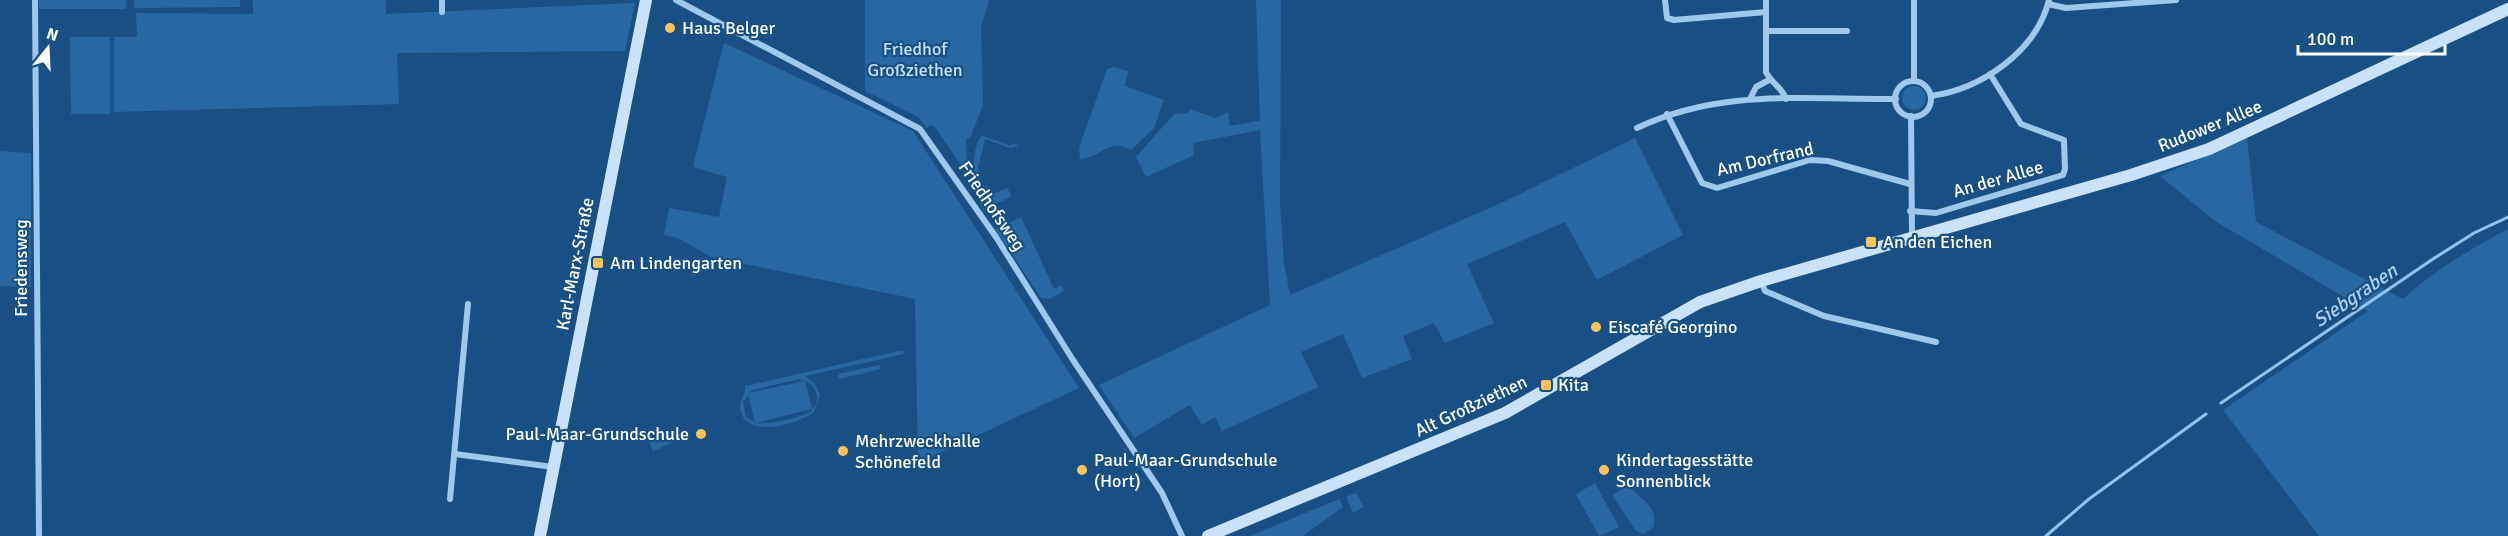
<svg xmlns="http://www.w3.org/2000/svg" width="2508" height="536" font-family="Signika,sans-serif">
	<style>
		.green { fill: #2768a2; fill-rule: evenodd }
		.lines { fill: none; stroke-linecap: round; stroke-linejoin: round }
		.stream { stroke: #90c4ef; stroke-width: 3 }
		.street { stroke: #9ec8ec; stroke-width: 6 }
		.secondary { stroke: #cae2f9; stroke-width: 12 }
		.poi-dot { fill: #ffc259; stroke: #185085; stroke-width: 2 }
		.labels { text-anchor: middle; stroke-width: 4.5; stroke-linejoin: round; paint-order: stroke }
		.poi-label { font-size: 18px; fill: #fff; stroke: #185085; text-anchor: start }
		.park-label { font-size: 18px; fill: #c3e0f9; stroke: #185085 }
		.street-label { font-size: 18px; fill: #fff; stroke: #185085 }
		.water-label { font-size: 20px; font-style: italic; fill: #a9d1f4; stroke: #185085 }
	</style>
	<rect width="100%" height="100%" fill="#185085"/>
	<g class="green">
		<rect x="39" y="0" width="87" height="9"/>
		<path d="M134 0H240V7L134 8Z"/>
		<path d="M253 0H386V14L635 3 625 51 397 53 399 104 114 112V37H137L136 13 253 14Z"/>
		<path d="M865 0H989L981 28 983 105 971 136 966 140 967 174 935 127 930 125 927 128 918 117 865 91Z"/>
		<path d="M1256 0H1281L1280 203 1284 263 1290 295 1499 204 1635 138 1683 235 1597 280 1565 222 1467 264 1494 323 1445 343 1434 323 1403 336 1412 359 1362 378 1343 334 1301 352 1318 387 1222 431 1215 417 1202 425 1190 405 1134 438 1099 385 1270 305 1260 130 1193 143 1194 155 1146 177 1136 157 1174 114 1188 113 1190 109 1215 118 1228 112 1230 126 1260 121Z"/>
		<path d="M70 37H110V114H71Z"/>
		<path d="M724 43 913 131 1079 388 918 463 915 299 711 257 678 238 664 235 669 208 719 217 727 177 693 167Z"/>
		<path d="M1115 67 1128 71 1125 86 1164 100 1154 128 1131 150C1108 137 1102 158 1080 159L1079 148 1107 69Z"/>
		<circle cx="1914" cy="98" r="12"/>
		<path d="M984 134 983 136 1011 146 1012 143 1019 146 1010 148 985 139 978 168 981 183 995 193 1007 188 1012 196 983 210C974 196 968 144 984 134Z"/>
		<path d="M2247 138 2256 222 2403 299C2435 270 2470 249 2508 229V536H2319L2223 410 2368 311 2215 221 2160 176Z"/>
		<path d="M0 151 31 153V287L0 286Z"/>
		<path d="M1021 217 1054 289 1061 285 1064 291 1050 299 1041 298 995 229Z"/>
		<path d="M903 350 904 354 805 376 815 384 820 395 814 412C799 424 750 438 741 413 737 402 746 395 745 386ZM799 379C815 381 824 399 811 411 803 418 765 425 755 423L812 409 805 381 748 393 755 423 746 417 743 402 752 390Z"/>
		<path d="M880 365 881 369 839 379 838 374Z"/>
		<path d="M678 429 683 438 653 451 644 431Z"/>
		<path d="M1595 483 1619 527 1599 536 1576 494Z"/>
		<path d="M1629 485C1640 501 1659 504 1653 528L1644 534 1636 531 1612 495Z"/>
		<path d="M1356 493 1364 507 1353 513 1346 497Z"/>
		<path d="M1339 499 1343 507 1303 536H1250Z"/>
	</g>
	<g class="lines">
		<g class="stream">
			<path d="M2221 403 2433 259 2474 233 2508 217"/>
			<path d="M2046 536 2089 499 2206 414"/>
		</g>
		<g class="street">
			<path d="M35 0 39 536"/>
			<path d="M442 0V12"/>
			<path d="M676 0 920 129 996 237 1073 360 1162 493 1182 536"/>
			<path d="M1665 0 1667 18 1674 20 1766 12"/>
			<path d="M1766 0V72C1771 83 1782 87 1786 99"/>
			<path d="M2048 4 2066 8 2176 0"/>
			<path d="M1766 31H1847"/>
			<path d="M1914 81V0"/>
			<circle cx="1913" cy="99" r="18"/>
			<path d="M1931 96C1981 89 2036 52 2049 0"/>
			<path d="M1750 99 1756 87 1769 80"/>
			<path d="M1667 114 1702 183 1717 188 1810 160 1828 161 1910 184"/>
			<path d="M1911 116 1912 238"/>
			<path d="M1637 128C1722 88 1805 100 1896 99"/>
			<path d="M1910 211 1936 213 2063 175 2065 169 2064 140 2021 124 1990 74"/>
			<path d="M1761 281 1765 291 1824 316 1936 342"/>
			<path d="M455 454 553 467"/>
			<path d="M450 499 468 304"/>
		</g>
		<g class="secondary">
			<path d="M540 536 646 0"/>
			<path d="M1208 536 1505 413 1700 302 1761 281 2131 175 2209 149 2508 9"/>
		</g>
	</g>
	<g class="poi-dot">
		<circle cx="670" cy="28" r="6"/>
		<rect x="1865" y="236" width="12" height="12" rx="3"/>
		<rect x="592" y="257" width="12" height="12" rx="3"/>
		<circle cx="1596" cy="327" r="6"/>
		<rect x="1540" y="379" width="12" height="12" rx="3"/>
		<circle cx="701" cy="434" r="6"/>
		<circle cx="843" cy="451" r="6"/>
		<circle cx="1082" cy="470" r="6"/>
		<circle cx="1604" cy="470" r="6"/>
	</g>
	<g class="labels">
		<g class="poi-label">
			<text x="682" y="34">Haus Belger</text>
			<text x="1883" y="248">An den Eichen</text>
			<text x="610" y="269">Am Lindengarten</text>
			<text x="1608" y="333">Eiscafé Georgino</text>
			<text x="1558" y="391">Kita</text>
			<text x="689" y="440" text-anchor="end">Paul-Maar-Grundschule</text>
			<text x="855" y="447">Mehrzweckhalle<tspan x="855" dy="21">Schönefeld</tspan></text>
			<text x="1094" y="466">Paul-Maar-Grundschule<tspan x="1094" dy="21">(Hort)</tspan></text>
			<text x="1616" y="466">Kindertagesstätte<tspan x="1616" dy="21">Sonnenblick</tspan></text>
		</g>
		<g class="park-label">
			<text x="915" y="55">Friedhof<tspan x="915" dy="21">Großziethen</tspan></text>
		</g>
		<g class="street-label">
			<text transform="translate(2210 126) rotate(-22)" y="6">Rudower Allee</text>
			<text transform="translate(1765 159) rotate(-13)" y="6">Am Dorfrand</text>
			<text transform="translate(1998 179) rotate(-16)" y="6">An der Allee</text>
			<text transform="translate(992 206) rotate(56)" y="6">Friedhofsweg</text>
			<text transform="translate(575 264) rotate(-79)" y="6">Karl-Marx-Straße</text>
			<text transform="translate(21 268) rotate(-90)" y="6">Friedensweg</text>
			<text transform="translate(1471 406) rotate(-25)" y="6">Alt Großziethen</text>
		</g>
		<g class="water-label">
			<text transform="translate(2355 295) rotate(-34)" y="7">Siebgraben</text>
		</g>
	</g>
	<g transform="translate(48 48) rotate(18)" stroke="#185085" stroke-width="4.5" paint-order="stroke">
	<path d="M0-4.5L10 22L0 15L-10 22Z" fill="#ffffff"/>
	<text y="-9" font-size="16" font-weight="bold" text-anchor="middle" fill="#ffffff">N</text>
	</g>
	<path d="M2298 45v9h147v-9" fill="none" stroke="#ffffff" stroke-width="3"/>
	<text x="2307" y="45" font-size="18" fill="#ffffff" stroke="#185085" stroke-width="4.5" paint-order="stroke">100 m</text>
</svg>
